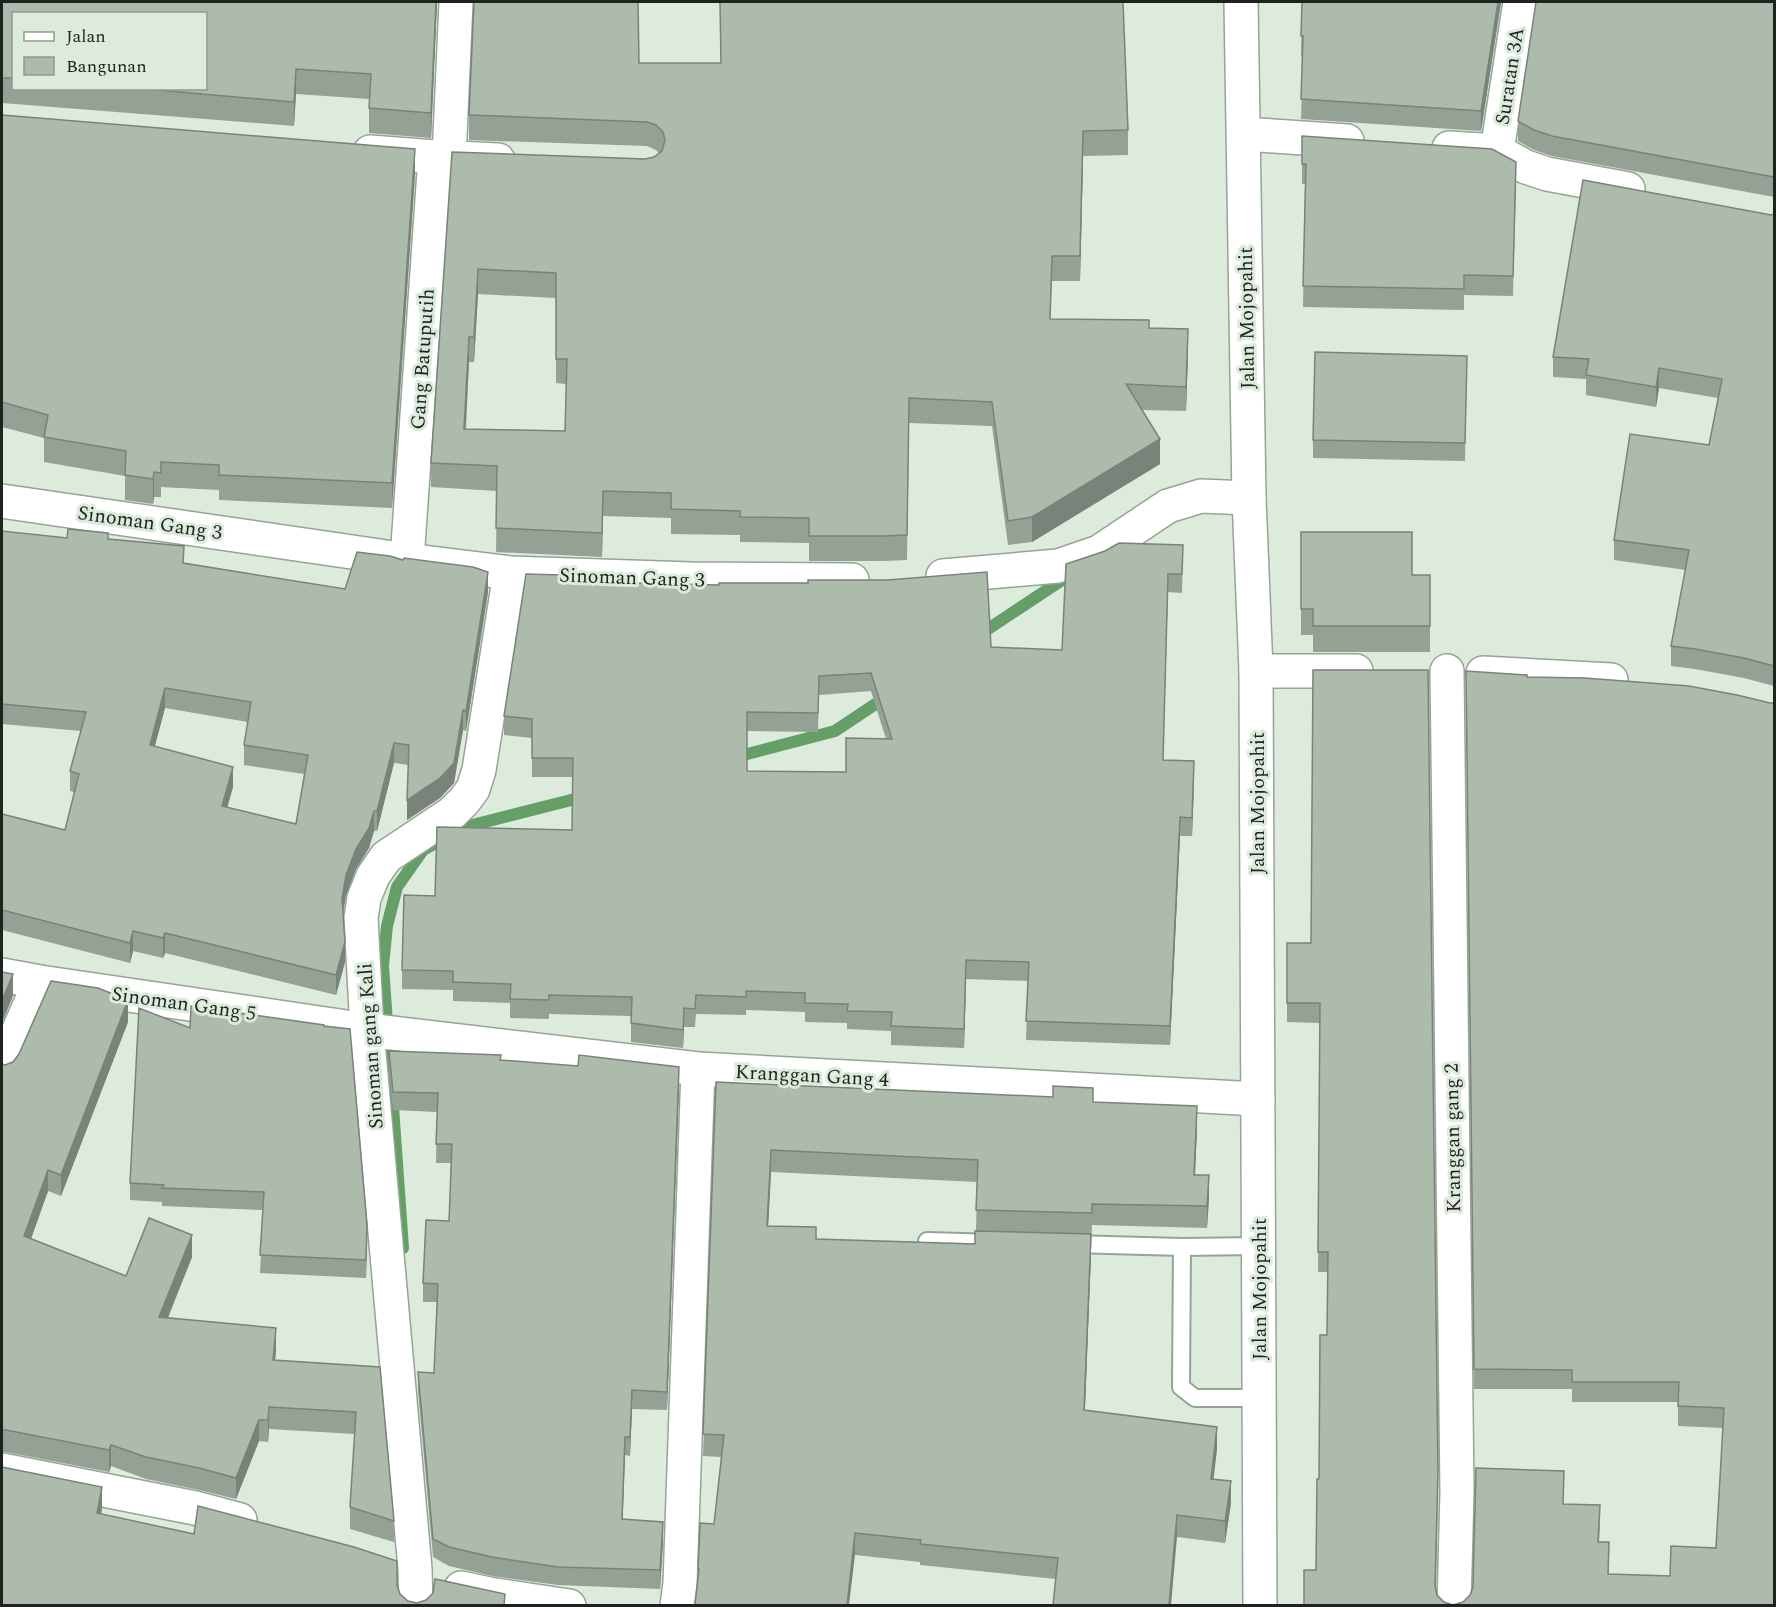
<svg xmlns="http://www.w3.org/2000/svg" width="1776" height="1607" font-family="Spectral,serif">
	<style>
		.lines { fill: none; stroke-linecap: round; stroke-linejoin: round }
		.stream { stroke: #659e67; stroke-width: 12 }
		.lane-casing { stroke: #96a496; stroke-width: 20 }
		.street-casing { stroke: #96a496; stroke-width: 36 }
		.secondary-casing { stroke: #96a496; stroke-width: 36 }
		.lane { stroke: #fff; stroke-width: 16 }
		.street { stroke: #fff; stroke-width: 33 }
		.secondary { stroke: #fff; stroke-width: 33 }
		.wall { fill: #95a195; fill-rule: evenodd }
		.shaded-wall { fill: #798379 }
		.building { fill: #adbbad; stroke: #798379; stroke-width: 1.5; fill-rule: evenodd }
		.labels { text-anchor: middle; stroke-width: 6; stroke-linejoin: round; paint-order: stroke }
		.street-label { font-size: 20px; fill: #1d231e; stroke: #dcebdc }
	</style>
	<rect width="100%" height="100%" fill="#dcebdc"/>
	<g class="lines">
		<g class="stream">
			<path d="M976 637 1071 574"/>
			<path d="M732 758 835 731 889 695"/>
			<path d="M451 833 457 829 587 796"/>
			<path d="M403 1248 383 966 387 926 397 887 423 850 434 844"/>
		</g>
		<defs>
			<g id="lane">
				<path d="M927 1241 997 1243"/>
				<path d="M1071 1244 1182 1247 1259 1246"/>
				<path d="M1182 1247 1181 1387 1195 1398H1259"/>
			</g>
			<g id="street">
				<path d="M1244 134 1347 141"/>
				<path d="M1449 148 1497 151 1526 167 1547 174 1628 189"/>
				<path d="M1497 151 1520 2"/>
				<path d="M370 152 435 157 498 160"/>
				<path d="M449 158 456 2"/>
				<path d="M2 501 407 560 510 573 691 579 852 580"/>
				<path d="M407 560 435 157"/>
				<path d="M943 576 1058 566 1099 552 1168 506 1201 496 1249 498"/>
				<path d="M1256 671H1356"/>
				<path d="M1447 671 1457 1491 1454 1606"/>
				<path d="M1483 673 1611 680"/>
				<path d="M2 975 40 982 367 1030 698 1069 1258 1099"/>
				<path d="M2 1068 40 982"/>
				<path d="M2 1470 195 1508 240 1520"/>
				<path d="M461 1588 489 1594 569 1606"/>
				<path d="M416 1606 415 1569 367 1030 361 918 364 898 373 876 386 857 452 813 464 801 473 789 479 770 510 573"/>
				<path d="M677 1606 680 1583 698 1069"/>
			</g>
			<path id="secondary" d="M1241 2 1249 498 1256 671 1260 1606"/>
		</defs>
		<use href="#lane" class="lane-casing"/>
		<use href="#street" class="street-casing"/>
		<use href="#secondary" class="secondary-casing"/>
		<use href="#lane" class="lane"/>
		<use href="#street" class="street"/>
		<use href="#secondary" class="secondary"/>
	</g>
	<g class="wall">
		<path d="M2 2H437L431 138 369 133V99L296 94 294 126 2 103ZM14 14 206 88H14Z"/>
		<path d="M1302 2H1501L1481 131 1301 119 1303 56H1301Z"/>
		<path d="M1774 2V197L1552 156 1534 150 1518 141V121Z"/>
		<path d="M639 63 1128 130V155L1083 156 1080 281H1052L1050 319 1149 328 1188 354 1186 411 1142 410 1160 464 1032 542 1008 545 992 426 909 423 907 560 885 561H809V543L740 542V535L671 534V518L603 516 602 557 496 552 497 491 431 487V463L452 152 645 159 654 157 659 153 656 150 647 146 469 140V115ZM478 294 556 298V383L566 384 565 431 466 429 469 362H474Z"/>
		<path d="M2 115 415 174 392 508 219 500V490L161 487V497H154L153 504 125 500V476L44 462V438L2 427Z"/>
		<path d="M1302 136 1516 183 1513 296 1464 295V310L1303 307 1305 184H1302Z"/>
		<path d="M1774 214V686L1744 678 1695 669 1671 666V646L1686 570 1614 560V540L1709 445 1718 398 1659 388 1656 407 1586 395V379L1553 377V357L1771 215Z"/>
		<path d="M1467 356 1465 461 1313 458V440Z"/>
		<path d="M2 531 67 538 108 539 184 563 345 589 488 592 466 731 463 730 454 783 440 798 407 820 409 765 394 763 377 831H374L369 848 356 869 346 895 343 913 345 962 336 995 165 953 163 958 133 951 130 963 2 930V814L65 830 74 792 70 791V771L81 731 2 724ZM165 708 248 722 244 745V765L304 774 296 824 227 807 233 787 154 747Z"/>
		<path d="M1301 532 1412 575H1430V652H1313V635H1301Z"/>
		<path d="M1183 545 1182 593 1168 592 1163 760 1194 780 1192 836H1180L1170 1045 1026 1040 1028 981 966 979 964 1048 891 1045V1031L847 1029V1023L805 1022V1012L746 1010V1015L696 1014 695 1027H684L683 1048 631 1042V1016L549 1014V1019L510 1018V1003L453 1001V990L402 989V970L435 896 572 830V777H532V738L504 735V716L600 582 991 647 1062 650ZM871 691 886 739 846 772 747 771V731L818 732 819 695Z"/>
		<path d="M1466 671 1770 703 1774 1605H1304L1316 1570 1319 1479 1327 1335 1328 1272H1318L1320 1023 1287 1022V1003L1311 943 1438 1491 1436 1588 1437 1595 1444 1602 1453 1605 1463 1602 1564 1504 1600 1525 1599 1542 1609 1562V1574L1670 1576 1716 1548 1723 1428 1678 1426V1402H1572V1389H1474Z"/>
		<path d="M139 1008 367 1242 366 1278 260 1273 263 1210 162 1206V1202L130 1200V1183Z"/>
		<path d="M128 1022 61 1196 48 1191 31 1239 126 1276 192 1257 168 1318 276 1350 275 1360 380 1367 394 1521V1542L350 1529V1507L355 1434 269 1429 268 1442 259 1441 236 1499 199 1490 146 1479 111 1466 109 1472 6 1452H2V1064L5 1065Z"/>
		<path d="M389 1051 501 1060 679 1086 667 1410 632 1409 630 1456 625 1455 622 1519 663 1541 660 1589 558 1585 492 1576 449 1566 433 1557 418 1391V1372L434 1373 437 1302H423V1283L449 1221 451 1163H436L437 1112 393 1110 389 1070Z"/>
		<path d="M716 1082 1093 1102 1197 1128 1195 1175 1209 1197 1207 1228 1092 1225 1085 1410 1217 1449 1213 1479 1231 1503 1225 1543 1177 1537 1056 1579 920 1565V1562L855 1555 698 1581V1569L714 1524 721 1457 703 1456ZM771 1172 977 1182 976 1231 975 1244 816 1239 768 1226Z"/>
	</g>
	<g class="shaded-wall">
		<path d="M436 2H437L431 138V113Z"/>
		<path d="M1498 2H1501L1481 131V111Z"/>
		<path d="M296 69V94L294 126V102Z"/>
		<path d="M1083 131V156L1080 281V256Z"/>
		<path d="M415 149V174L392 508V483Z"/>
		<path d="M478 269V294L474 362V337Z"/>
		<path d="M1188 329V354L1186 411V387Z"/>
		<path d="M469 337V362L464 454V429Z"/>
		<path d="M1659 368V388L1656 407V387Z"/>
		<path d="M1160 439V464L1032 542V517Z"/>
		<path d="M154 472V497L153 504V479Z"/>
		<path d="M603 491V516L602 557V533Z"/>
		<path d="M488 572V592L466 731V711Z"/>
		<path d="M165 688V708L150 765V745Z"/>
		<path d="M463 710V730L454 783 440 798 407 820V800Z"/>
		<path d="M394 743V763L377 831V811Z"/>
		<path d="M1194 761V780L1192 836V818Z"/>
		<path d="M233 767V787L222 826V806Z"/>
		<path d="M374 811V831L369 848 356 869 346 895 342 919V899L346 875 356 849Z"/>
		<path d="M1180 817V836L1170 1045V1026Z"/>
		<path d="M133 931V951L130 963V943Z"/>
		<path d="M165 933V953L163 958V938Z"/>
		<path d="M345 942V962L336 995V975Z"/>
		<path d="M966 960V979L964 1048V1029Z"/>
		<path d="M13 974V996L2 1023V1001Z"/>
		<path d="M128 1000V1022L61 1196V1175Z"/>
		<path d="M684 1008V1027L683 1048V1030Z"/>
		<path d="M679 1067V1086L667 1410V1392Z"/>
		<path d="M1197 1106V1128L1194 1197V1175Z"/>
		<path d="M771 1150V1172L767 1247V1226Z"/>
		<path d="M48 1170V1191L24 1258V1236Z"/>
		<path d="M1209 1175V1197L1207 1228V1206Z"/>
		<path d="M367 1225V1242L366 1278V1260Z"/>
		<path d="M1091 1234V1255L1084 1431V1410Z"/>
		<path d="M192 1235V1257L159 1339V1317Z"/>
		<path d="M276 1328V1350L273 1382V1360Z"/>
		<path d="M632 1390V1409L630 1456V1437Z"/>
		<path d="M269 1407V1429L268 1442V1420Z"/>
		<path d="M259 1420V1441L236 1499V1478Z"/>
		<path d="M1217 1427V1449L1211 1501V1479Z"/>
		<path d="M625 1437V1455L622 1538V1519Z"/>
		<path d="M111 1445V1466L109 1472V1450Z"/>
		<path d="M1231 1481V1503L1225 1543V1521Z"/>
		<path d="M102 1487V1509L97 1535V1513Z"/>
		<path d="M1177 1515V1537L1171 1605H1169Z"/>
		<path d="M663 1522V1541L660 1589V1570Z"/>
		<path d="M855 1533V1555L849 1605H847Z"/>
	</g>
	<g class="building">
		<path d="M2 2H436L431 113 369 108 371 74 296 69 294 102 135 88H206V14H14V78H2Z"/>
		<path d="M474 2H638L639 63H721L720 2H1123L1128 130 1083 131 1080 256H1052L1050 319 1149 320V328L1188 329 1186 387 1126 384 1160 439 1032 517 1008 521 992 402 909 398 907 535 885 536H809V518L740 517V511L671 509V493L603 491 602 533 496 528 497 466 431 463 452 152 645 159 654 157 662 151 665 140 663 132 656 125 647 122 469 115ZM478 269 556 273V359H567L565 431 464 429 469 337H474Z"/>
		<path d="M1302 2H1498L1481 111 1301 99 1303 36H1301Z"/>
		<path d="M1536 2H1774V177L1552 136 1534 130 1518 121Z"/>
		<path d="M2 115 415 149 392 483 219 475V465L161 462V473L154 472 153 479 125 475 126 451 44 437 48 415 2 402Z"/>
		<path d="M1302 136 1492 149 1516 162 1513 276 1464 275V289L1303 286 1306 164H1302Z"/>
		<path d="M1583 180 1771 215 1774 214V666L1744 658 1695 649 1671 646 1689 550 1614 540 1630 434 1709 445 1722 379 1659 368 1656 387 1586 375 1589 359 1553 357Z"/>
		<path d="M1315 352 1467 356 1465 443 1313 440Z"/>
		<path d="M68 529 108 533V539L184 546 183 563 345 589 357 552 390 556 403 560 404 558 473 567 488 572 466 711 463 710 454 763 440 778 407 800 409 745 394 743 377 811H374L369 828 356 849 346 875 342 899 345 942 336 975 165 933 163 938 133 931 130 943 2 910V814L65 830 79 774 70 771 86 712 2 704V531L67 538ZM165 688 251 702 244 745 308 755 296 824 222 806 233 767 150 745Z"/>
		<path d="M1301 532H1412V575H1430V626H1313V609H1301Z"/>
		<path d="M1119 543 1183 545 1182 574H1168L1163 760 1194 761 1192 818 1180 817 1170 1026 1026 1021 1029 962 966 960 964 1029 891 1026 892 1012 847 1011 848 1004 805 1003V993L746 991V997L696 995 695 1009 684 1008 683 1030 631 1023 632 997 549 995V1000L510 999 511 984 453 982V971L402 970 404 895 435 896 437 827 572 830 573 758H532V719L504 716 526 574 600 576V582L719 585V583H808V580H888L987 572 991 647 1062 650 1066 564 1105 551ZM871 673 892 739 846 738V772L747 771V712L818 713 819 676Z"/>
		<path d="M1313 670H1428L1438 1471 1435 1586 1437 1595 1444 1602 1453 1605 1463 1602 1470 1595 1473 1587 1476 1468 1564 1471 1563 1504 1600 1505 1598 1542H1609L1608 1574 1670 1576 1671 1546 1716 1548 1724 1408 1678 1406 1679 1382H1572V1370L1474 1369 1466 671 1527 675V677L1585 678 1689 686 1737 695 1770 703H1774V1605H1304V1570H1316L1317 1479H1319L1320 1335H1327L1328 1252H1318L1320 1003H1287V943H1311Z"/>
		<path d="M2 972 13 974 2 1001Z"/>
		<path d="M51 981 98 988 128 1000 61 1175 48 1170 24 1236 126 1276 149 1218 192 1235 159 1317 276 1328 273 1360 380 1367 394 1521 350 1507 356 1412 269 1407 268 1420H259L236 1478 199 1468 146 1457 111 1445 109 1450 6 1430H2V1064L5 1065 13 1062 19 1054Z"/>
		<path d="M191 1006 324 1025V1026L350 1029 367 1225 366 1260 260 1255 264 1192 162 1188 164 1185 130 1183 139 1008 190 1028Z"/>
		<path d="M389 1051 501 1055 500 1060 578 1066 579 1055 679 1067 667 1392 632 1390 630 1437H625L622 1519 663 1522 660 1570 558 1567 492 1557 449 1547 433 1539 418 1372 434 1373 438 1284 423 1283 426 1220 449 1221 452 1144H436L438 1093 393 1092Z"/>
		<path d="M716 1082 1053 1097V1086L1093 1088V1102L1197 1106 1194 1175H1209L1207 1206 1092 1204V1213L976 1210 978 1160 771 1150 767 1226 816 1227V1239L975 1244V1231L1091 1234 1084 1410 1217 1427 1211 1479 1231 1481 1225 1521 1177 1515 1169 1605H1053L1058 1558 920 1544 921 1540 855 1533 847 1605H695L699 1569H698L700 1523 714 1524 724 1435 703 1434Z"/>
		<path d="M2 1467 102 1487 97 1513 194 1534 198 1506 354 1547 397 1561V1585L400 1594 408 1601 417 1603 426 1600 433 1593 435 1579 505 1594 504 1605H2Z"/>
	</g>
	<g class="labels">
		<g class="street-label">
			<text transform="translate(1509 76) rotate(-81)" y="7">Suratan 3A</text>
			<text transform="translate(1246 318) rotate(-91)" y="7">Jalan Mojopahit</text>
			<text transform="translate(422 359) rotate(-86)" y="7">Gang Batuputih</text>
			<text transform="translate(150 522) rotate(8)" y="7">Sinoman Gang 3</text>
			<text transform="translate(632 577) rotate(2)" y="7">Sinoman Gang 3</text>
			<text transform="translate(1257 803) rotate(-90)" y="7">Jalan Mojopahit</text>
			<text transform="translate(184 1003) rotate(8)" y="7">Sinoman Gang 5</text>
			<text transform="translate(370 1046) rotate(-94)" y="7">Sinoman gang Kali</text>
			<text transform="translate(812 1075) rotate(3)" y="7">Kranggan Gang 4</text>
			<text transform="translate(1452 1138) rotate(-91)" y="7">Kranggan gang 2</text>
			<text transform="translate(1259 1289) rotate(-90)" y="7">Jalan Mojopahit</text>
		</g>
	</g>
	<rect width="1776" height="1607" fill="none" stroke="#1d231e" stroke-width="6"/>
	<rect x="12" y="12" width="195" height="78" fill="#dcebdc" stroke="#909b90" stroke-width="1.5"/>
	<rect x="24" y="32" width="30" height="9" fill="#ffffff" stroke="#909b90" stroke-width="1.5"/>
	<text x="66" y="42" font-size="18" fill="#1d231e">Jalan</text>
	<rect x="24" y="57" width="30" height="18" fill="#adbbad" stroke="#909b90" stroke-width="1.5"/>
	<text x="66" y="72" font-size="18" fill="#1d231e">Bangunan</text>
</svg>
